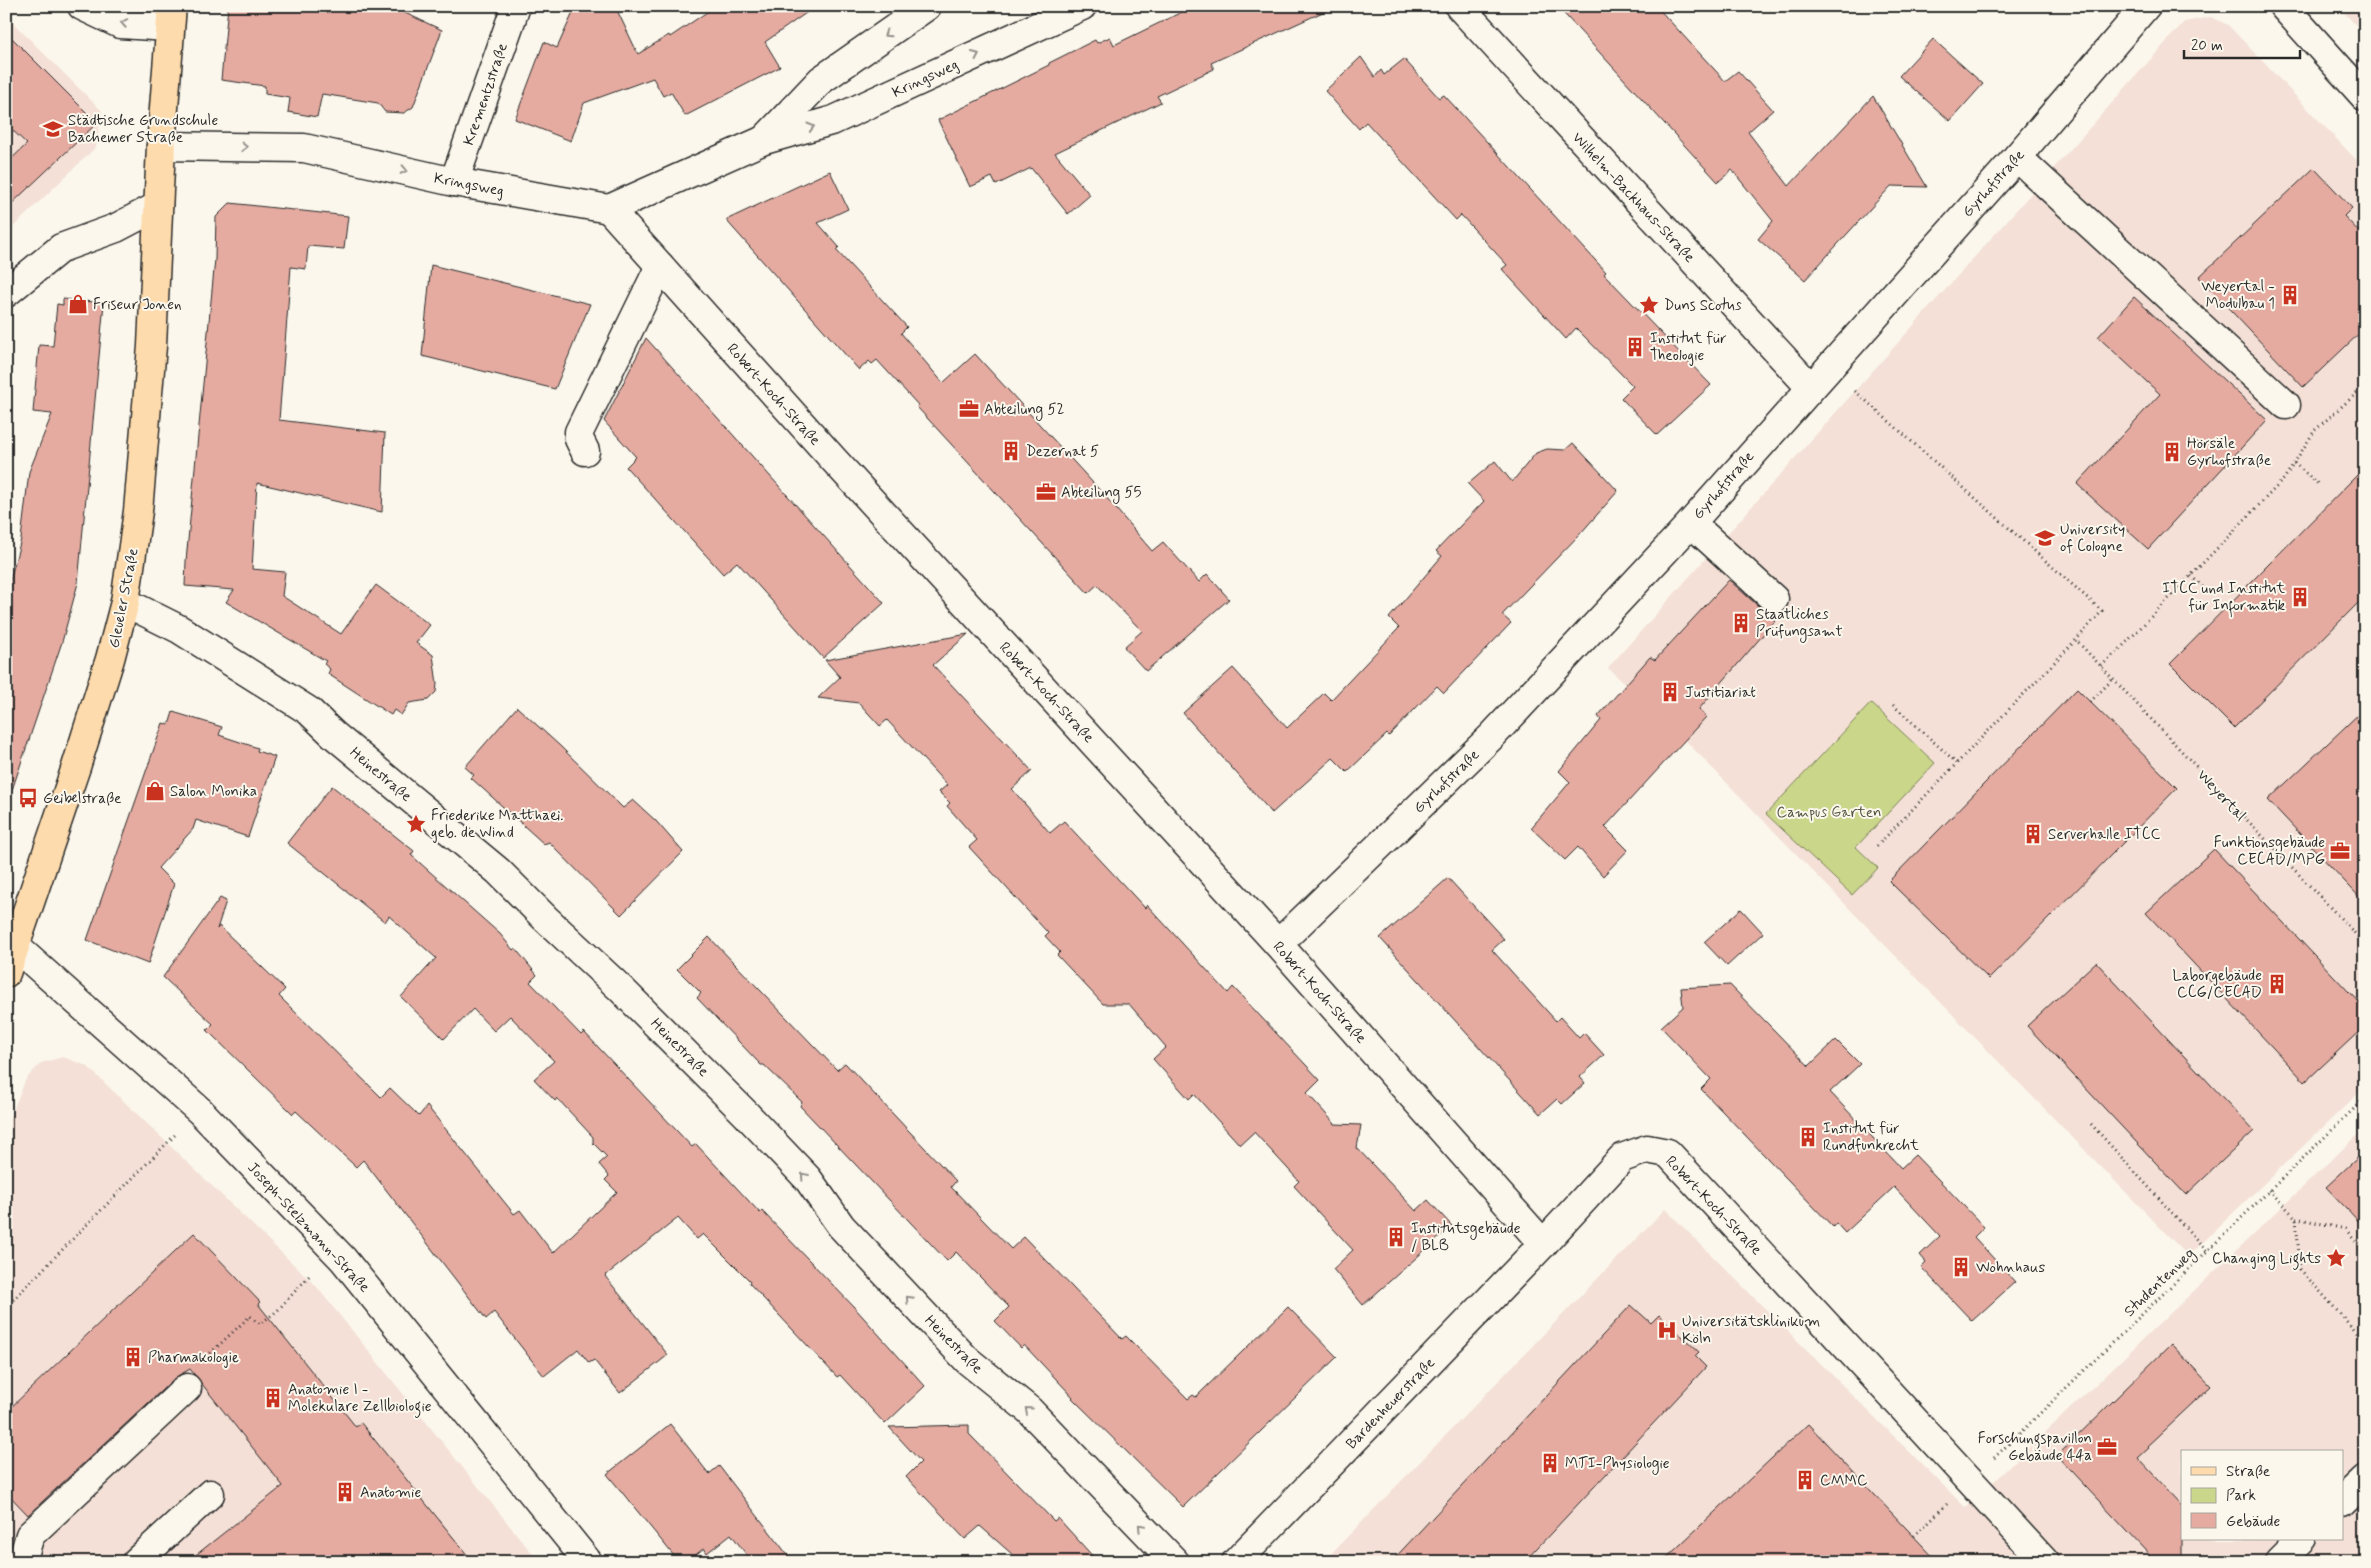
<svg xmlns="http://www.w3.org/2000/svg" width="2371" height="1568" font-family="Mynerve,sans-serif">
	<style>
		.built { fill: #f4e0d6; fill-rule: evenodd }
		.green { fill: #cad689; stroke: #7a805a }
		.building { fill: #e5aba1; stroke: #2b2b2b }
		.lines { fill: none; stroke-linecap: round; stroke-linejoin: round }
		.minor-casing { stroke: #2b2b2b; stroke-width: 31 }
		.major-casing { stroke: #2b2b2b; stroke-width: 31 }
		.path { stroke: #2b2b2b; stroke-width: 3; stroke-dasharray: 1 4; stroke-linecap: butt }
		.minor { stroke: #fbf7ec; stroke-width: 28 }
		.major { stroke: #fedbac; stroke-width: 28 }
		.oneway { stroke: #93918c }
		.labels { text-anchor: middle; stroke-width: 4; stroke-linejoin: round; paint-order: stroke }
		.street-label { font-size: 15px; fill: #2b2b2b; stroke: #fbf7ec }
		.poi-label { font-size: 15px; fill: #2b2b2b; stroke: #fbf7ec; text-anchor: start }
		.park-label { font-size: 15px; fill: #535642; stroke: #fbf7ec }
	</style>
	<rect width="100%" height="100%" fill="#fbf7ec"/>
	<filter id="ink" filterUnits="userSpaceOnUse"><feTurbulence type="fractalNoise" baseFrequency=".02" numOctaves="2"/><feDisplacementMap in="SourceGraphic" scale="10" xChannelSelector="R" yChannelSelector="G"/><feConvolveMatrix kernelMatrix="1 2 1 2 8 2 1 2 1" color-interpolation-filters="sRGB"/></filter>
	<g filter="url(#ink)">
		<g class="built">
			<path d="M2338 6H2365V35Z"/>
			<path d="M6 16 102 111 96 147 6 234Z"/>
			<path d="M2211 17 2228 25 2365 169V1087L2188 1256 1685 740 1608 668 2184 22Z"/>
			<path d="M63 1057 87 1066 316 1286 539 1562H6V1127L26 1079 41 1063Z"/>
			<path d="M2365 1128V1562H1323L1665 1209 1966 1508ZM2182 1452H2342V1539H2182Z"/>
		</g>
		<path class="green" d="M1871 703 1935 763 1856 847 1878 868 1852 895 1766 814Z"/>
		<g class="building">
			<path d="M228 6H390L442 30 413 107 404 113 385 112 378 103 322 94 317 117 288 112 290 98 265 94V86L221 80Z"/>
			<path d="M576 6H615L638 54 669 35 670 37 716 6H816L765 42 780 67 685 116 671 92 663 96 653 78 584 103 571 141 515 119 544 42 557 48Z"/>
			<path d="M1194 6H1336L1211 63 1214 69 1157 96 1161 102 1055 153 1090 195 1068 214 1031 168 996 185 992 177 970 187 938 120 1049 65V63L1095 40 1097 43 1110 37 1114 45Z"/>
			<path d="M1557 6H1656L1725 81 1738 71 1773 110 1748 132 1789 186 1873 96 1927 187 1891 186 1805 280 1758 239 1773 221 1732 170 1718 182Z"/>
			<path d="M6 32 97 123 6 209V164L27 144 6 124Z"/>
			<path d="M1933 39 1983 84 1950 121 1899 76Z"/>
			<path d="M1361 57 1375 77 1381 70 1384 75 1404 59 1439 98 1444 95 1606 272 1604 274 1711 385 1657 435 1621 398 1633 386 1576 328 1566 339 1502 269 1507 265 1461 215 1456 220 1366 122 1359 129 1325 91Z"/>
			<path d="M2314 168 2352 208 2344 216 2365 238V328L2303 387 2199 277Z"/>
			<path d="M830 171 848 209 818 223 839 247 836 250 907 327 901 333 943 383 975 354 1105 496 1152 551 1163 542 1199 582 1207 574 1229 599 1146 671 1124 647 1142 631 1097 585 1088 593 917 407 918 405 877 360 872 364 869 361 859 370 726 220Z"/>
			<path d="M230 203 348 216 344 249 308 246 306 269 291 267 279 420 385 433 382 512 257 483 252 569 285 572 282 596 341 634 376 585 430 625 416 643 433 655 437 684 436 692 428 700 409 703 401 715 394 710 391 715 328 674 330 669 324 664 326 661 226 602 234 590 185 586 186 561 215 259 216 217Z"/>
			<path d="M431 265 590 304 555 389 422 356Z"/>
			<path d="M2134 297 2267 420 2148 549 2077 484 2160 394 2098 337Z"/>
			<path d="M63 299 104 303 78 583 62 642 12 790 6 789V596L21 539 29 472 52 414 33 412 39 345 53 346 57 304 63 305Z"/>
			<path d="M646 338 884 603 823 658 737 562 723 574 626 467 636 457 604 421Z"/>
			<path d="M1573 443 1618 491 1580 534 1502 615 1511 623 1444 693 1437 686 1389 736 1387 734 1347 772 1333 758 1272 813 1183 713 1233 668 1287 728 1324 693 1331 700 1399 628 1389 618 1442 556 1436 551 1484 501 1468 484 1495 461 1512 482 1536 453 1547 449 1565 450Z"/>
			<path d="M2365 467V596L2234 728 2170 664Z"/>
			<path d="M1729 580 1775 621 1699 709 1706 717 1605 827 1628 850 1603 876 1578 847 1565 860 1531 828 1570 782 1559 771 1601 720 1598 716 1650 657 1655 660Z"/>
			<path d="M968 634 933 665 1032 771 1012 789 1050 833 1064 821 1145 908 1147 905 1228 993 1233 987 1320 1080 1307 1093 1335 1124 1361 1125 1357 1148 1416 1211 1428 1200 1452 1226 1363 1305 1333 1269 1353 1250 1294 1186 1299 1181 1254 1132 1240 1145 1194 1094 1189 1099 1153 1059 1166 1047 1129 1004H1103L1057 955 1060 952 1045 936 1048 933 969 847 977 840 947 806 950 803 939 792 947 785 887 720 880 726 859 703 818 698 840 677 825 660Z"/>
			<path d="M2077 689 2177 788 1989 979 1889 881Z"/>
			<path d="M517 707 560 746 623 808 633 800 656 821 683 852 621 915 549 842 544 844 471 778 474 775 465 767Z"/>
			<path d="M2365 708V903L2268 800Z"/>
			<path d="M173 712 222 727 219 735 258 748 257 751 275 757 248 837 196 820 193 829 158 868 174 884 148 964 87 940 163 723 169 725Z"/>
			<path d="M332 786 414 851 411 855 500 934 513 950 515 948 537 975 530 982 581 1035 584 1032 692 1147 696 1144 760 1213 762 1211 854 1307 925 1386 885 1424 840 1375 837 1377 749 1283 750 1281 703 1234 697 1239 678 1218 605 1276 668 1355 620 1393 594 1360 589 1363 578 1349 544 1376 494 1312 486 1319 363 1160 356 1167 296 1111 293 1114 207 1030 213 1024 163 977 220 898 226 901 217 929 219 926 285 989 279 996 381 1097 390 1088 419 1116 427 1106 514 1214 520 1210 553 1253 617 1192 605 1180 609 1176 599 1164 607 1157 593 1143V1137L557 1098 555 1101 534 1079 554 1061 510 1016 494 1031 473 1009 444 1039 401 997 436 958 389 916 385 922 287 843Z"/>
			<path d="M2214 849 2365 1009V1026L2305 1082 2146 913Z"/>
			<path d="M1448 878 1504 939 1492 950 1556 1021 1560 1017 1579 1038 1584 1033 1604 1055 1580 1077 1585 1083 1562 1104 1557 1099 1540 1114 1380 938Z"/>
			<path d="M1741 909 1763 933 1727 966 1704 942Z"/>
			<path d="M709 937 837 1070 845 1063 956 1181 951 1187 1011 1249 1024 1237 1122 1339 1126 1336 1188 1399 1193 1395 1196 1397 1288 1307 1337 1357 1183 1507 1072 1398 1073 1397 1024 1345 1021 1348 995 1321 1009 1307 956 1252 947 1261 800 1106 802 1102 764 1065H761L697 998 701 993 677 969Z"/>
			<path d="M2096 962 2254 1131 2186 1195 2027 1026Z"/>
			<path d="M1730 985 1809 1066 1836 1040 1860 1064 1830 1092 1901 1168 1915 1155 1984 1227 1974 1237 2015 1282 1972 1321 1921 1267 1926 1262 1920 1255 1940 1236 1894 1187 1845 1233 1836 1223 1833 1227 1701 1089 1711 1079 1661 1027 1683 1007 1681 988Z"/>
			<path d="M2365 1151V1228L2326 1187Z"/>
			<path d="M194 1233 260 1302 258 1304 356 1427 361 1423 473 1562H187L283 1486 190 1369 176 1377 28 1515 6 1492V1412Z"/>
			<path d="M1631 1305 1651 1323 1659 1315 1699 1352 1695 1356 1706 1367 1524 1562H1391Z"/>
			<path d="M2171 1344 2211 1386 2147 1446 2149 1448 2138 1458 2182 1505V1562H2156L2057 1456Z"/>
			<path d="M670 1424 709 1474 719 1466 793 1562H752L731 1534 707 1553 704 1548 687 1562H679L607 1474Z"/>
			<path d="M1808 1424 1938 1562H1662Z"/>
			<path d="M969 1425V1434L1054 1521 1058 1518 1098 1562H1021L980 1526 965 1539 906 1477 921 1462 889 1427Z"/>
		</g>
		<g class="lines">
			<defs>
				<g id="minor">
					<path d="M82 6 120 24 169 27"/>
					<path d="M1459 6 1810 387"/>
					<path d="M2283 6 2365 97"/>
					<path d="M765 139 821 80 927 6"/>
					<path d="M161 146 304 148 454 182 609 209 764 140 834 120 1082 6"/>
					<path d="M2017 157 2286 405"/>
					<path d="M454 182 516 6"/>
					<path d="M609 209 834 460 1278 944 1543 1244"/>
					<path d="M6 293 61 248 116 228 158 206"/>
					<path d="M585 451 579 439V432L660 266"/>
					<path d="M1691 523 1774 599"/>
					<path d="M125 602 179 629 309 711 334 735 498 871 545 918 621 989 746 1114 808 1179 841 1226 967 1360 1029 1410 1175 1562"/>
					<path d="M6 938 200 1111 343 1259 588 1562"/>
					<path d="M1278 944 1492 736 1691 523 2017 157 2146 6"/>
					<path d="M2342 1501 2365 1479"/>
					<path d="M22 1562 30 1535 187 1388"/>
					<path d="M136 1562 210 1494"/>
					<path d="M1236 1562 1543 1244 1622 1158 1647 1149 1668 1153 2045 1562"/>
					<path d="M2279 1562 2302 1539"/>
				</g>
				<path id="major" d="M6 973 76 767 110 659 125 602 138 511 152 346 161 146 172 6"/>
			</defs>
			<use href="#minor" class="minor-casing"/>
			<use href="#major" class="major-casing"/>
			<g class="path">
				<path d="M1855 391 2102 611 2076 640"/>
				<path d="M2315 430 2365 386"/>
				<path d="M2294 463 2319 485"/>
				<path d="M2191 576 2210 594"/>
				<path d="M2101 666 2120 649 2284 479 2315 430"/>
				<path d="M2090 702 2113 679"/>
				<path d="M1893 705 1957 763"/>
				<path d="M1877 846 2076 640 2365 944"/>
				<path d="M2091 1124 2207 1251"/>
				<path d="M2269 1190 2296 1218 2300 1269 2365 1342"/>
				<path d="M2296 1218 2345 1229 2365 1250"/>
				<path d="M6 1307 176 1134"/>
				<path d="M203 1360 250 1316 260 1324 277 1311 311 1274"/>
				<path d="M1994 1458 2365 1098"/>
				<path d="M1914 1536 1947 1504"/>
			</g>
			<use href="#minor" class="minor"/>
			<use href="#major" class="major"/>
		</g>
		<defs><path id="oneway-chevron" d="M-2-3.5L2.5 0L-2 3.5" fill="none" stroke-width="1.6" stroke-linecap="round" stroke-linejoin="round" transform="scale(1.25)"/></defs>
		<g class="oneway">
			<use href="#oneway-chevron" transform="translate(124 23) rotate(-169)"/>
			<use href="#oneway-chevron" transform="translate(887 34) rotate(145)"/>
			<use href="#oneway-chevron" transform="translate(976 55) rotate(-25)"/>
			<use href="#oneway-chevron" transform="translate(811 127) rotate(-16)"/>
			<use href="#oneway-chevron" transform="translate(244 147) rotate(1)"/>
			<use href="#oneway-chevron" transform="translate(404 170) rotate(12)"/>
			<use href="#oneway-chevron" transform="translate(804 1176) rotate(-131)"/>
			<use href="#oneway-chevron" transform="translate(909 1299) rotate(-133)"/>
			<use href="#oneway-chevron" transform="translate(1028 1410) rotate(-138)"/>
			<use href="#oneway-chevron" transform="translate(1141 1527) rotate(-134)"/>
		</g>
	</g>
	<defs>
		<symbol id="school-bare" viewBox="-9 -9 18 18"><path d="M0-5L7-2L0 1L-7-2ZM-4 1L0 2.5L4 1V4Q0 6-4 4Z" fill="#c8321e" stroke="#fbf7ec" stroke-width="2.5" paint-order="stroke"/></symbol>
		<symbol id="building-bare" viewBox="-9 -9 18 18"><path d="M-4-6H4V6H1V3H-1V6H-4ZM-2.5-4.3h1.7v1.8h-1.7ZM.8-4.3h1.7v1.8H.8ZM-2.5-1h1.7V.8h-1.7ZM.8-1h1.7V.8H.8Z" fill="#c8321e" stroke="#fbf7ec" stroke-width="2.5" paint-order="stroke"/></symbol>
		<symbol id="shop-bare" viewBox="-9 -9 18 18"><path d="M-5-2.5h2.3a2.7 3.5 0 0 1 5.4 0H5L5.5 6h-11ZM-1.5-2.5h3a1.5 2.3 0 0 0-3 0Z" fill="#c8321e" stroke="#fbf7ec" stroke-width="2.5" paint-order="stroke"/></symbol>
		<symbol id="sight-bare" viewBox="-9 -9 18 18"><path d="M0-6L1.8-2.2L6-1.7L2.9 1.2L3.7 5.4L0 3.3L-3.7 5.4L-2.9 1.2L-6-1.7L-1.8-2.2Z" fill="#c8321e" stroke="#fbf7ec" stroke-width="2.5" paint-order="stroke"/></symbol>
		<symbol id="office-bare" viewBox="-9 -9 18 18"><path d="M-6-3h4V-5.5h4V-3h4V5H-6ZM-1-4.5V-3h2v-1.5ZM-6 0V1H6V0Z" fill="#c8321e" stroke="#fbf7ec" stroke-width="2.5" paint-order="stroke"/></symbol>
		<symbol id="university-bare" viewBox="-9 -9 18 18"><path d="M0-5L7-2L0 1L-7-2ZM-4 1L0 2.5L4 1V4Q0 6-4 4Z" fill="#c8321e" stroke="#fbf7ec" stroke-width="2.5" paint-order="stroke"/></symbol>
		<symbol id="bus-bare" viewBox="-9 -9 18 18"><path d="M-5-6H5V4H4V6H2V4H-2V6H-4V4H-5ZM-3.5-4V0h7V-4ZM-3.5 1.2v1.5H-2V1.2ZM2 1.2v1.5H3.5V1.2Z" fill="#c8321e" stroke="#fbf7ec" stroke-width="2.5" paint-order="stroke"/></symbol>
		<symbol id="hospital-bare" viewBox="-9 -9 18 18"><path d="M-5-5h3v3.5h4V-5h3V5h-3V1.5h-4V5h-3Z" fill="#c8321e" stroke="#fbf7ec" stroke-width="2.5" paint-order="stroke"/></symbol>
	</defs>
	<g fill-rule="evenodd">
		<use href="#school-bare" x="39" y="115" width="28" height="28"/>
		<use href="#building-bare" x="2276" y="281" width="28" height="28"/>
		<use href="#shop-bare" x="64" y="290" width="28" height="28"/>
		<use href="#sight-bare" x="1635" y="291" width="28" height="28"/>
		<use href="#building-bare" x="1621" y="333" width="28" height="28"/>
		<use href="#office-bare" x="955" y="395" width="28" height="28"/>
		<use href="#building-bare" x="997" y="437" width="28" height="28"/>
		<use href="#building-bare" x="2158" y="438" width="28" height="28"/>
		<use href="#office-bare" x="1032" y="478" width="28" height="28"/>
		<use href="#university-bare" x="2031" y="524" width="28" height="28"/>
		<use href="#building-bare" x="2286" y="583" width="28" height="28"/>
		<use href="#building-bare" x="1727" y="609" width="28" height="28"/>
		<use href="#building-bare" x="1656" y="678" width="28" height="28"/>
		<use href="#shop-bare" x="141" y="777" width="28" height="28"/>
		<use href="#bus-bare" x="14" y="784" width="28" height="28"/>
		<use href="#sight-bare" x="402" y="810" width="28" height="28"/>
		<use href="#building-bare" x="2019" y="820" width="28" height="28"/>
		<use href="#office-bare" x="2326" y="837" width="28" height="28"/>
		<use href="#building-bare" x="2263" y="970" width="28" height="28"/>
		<use href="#building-bare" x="1794" y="1123" width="28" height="28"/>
		<use href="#building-bare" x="1382" y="1223" width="28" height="28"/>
		<use href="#sight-bare" x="2322" y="1244" width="28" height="28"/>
		<use href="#building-bare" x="1947" y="1253" width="28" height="28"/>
		<use href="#hospital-bare" x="1653" y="1316" width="28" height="28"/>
		<use href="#building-bare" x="119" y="1343" width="28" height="28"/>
		<use href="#building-bare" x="259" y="1384" width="28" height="28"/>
		<use href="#office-bare" x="2093" y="1433" width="28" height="28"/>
		<use href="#building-bare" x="1536" y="1449" width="28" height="28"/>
		<use href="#building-bare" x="1791" y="1466" width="28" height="28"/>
		<use href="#building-bare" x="331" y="1478" width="28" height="28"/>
	</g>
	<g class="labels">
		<g class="street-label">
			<text transform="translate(925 78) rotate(-25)" y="5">Kringsweg</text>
			<text transform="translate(485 94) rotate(-71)" y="5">Krementzstraße</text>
			<text transform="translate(1993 183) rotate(-48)" y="5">Gyrhofstraße</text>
			<text transform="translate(469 184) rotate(11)" y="5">Kringsweg</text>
			<text transform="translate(1634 197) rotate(47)" y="5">Wilhelm-Backhaus-Straße</text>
			<text transform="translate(774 394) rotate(48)" y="5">Robert-Koch-Straße</text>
			<text transform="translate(1723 485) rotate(-49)" y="5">Gyrhofstraße</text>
			<text transform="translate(123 598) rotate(-79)" y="5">Gleueler Straße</text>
			<text transform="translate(1047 692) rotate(47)" y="5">Robert-Koch-Straße</text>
			<text transform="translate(381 774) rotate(40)" y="5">Heinestraße</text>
			<text transform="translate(1446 781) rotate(-44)" y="5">Gyrhofstraße</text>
			<text transform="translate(2222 795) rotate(47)" y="5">Weyertal</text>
			<text transform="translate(1320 992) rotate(48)" y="5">Robert-Koch-Straße</text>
			<text transform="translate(680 1047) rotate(45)" y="5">Heinestraße</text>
			<text transform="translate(1714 1205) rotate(46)" y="5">Robert-Koch-Straße</text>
			<text transform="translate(309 1227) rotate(47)" y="5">Joseph-Stelzmann-Straße</text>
			<text transform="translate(2159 1282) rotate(-44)" y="5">Studentenweg</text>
			<text transform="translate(954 1344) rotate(45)" y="5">Heinestraße</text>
			<text transform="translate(1390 1403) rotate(-46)" y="5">Bardenheuerstraße</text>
		</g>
		<g class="poi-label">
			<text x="68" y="125">Städtische Grundschule<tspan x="68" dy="17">Bachemer Straße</tspan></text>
			<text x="2275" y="291" text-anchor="end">Weyertal -<tspan x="2275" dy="17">Modulbau 1</tspan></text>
			<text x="93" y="309">Friseur Jonen</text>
			<text x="1664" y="310">Duns Scotus</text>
			<text x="1650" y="343">Institut für<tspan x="1650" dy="17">Theologie</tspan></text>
			<text x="984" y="414">Abteilung 52</text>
			<text x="2187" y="448">Hörsäle<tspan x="2187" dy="17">Gyrhofstraße</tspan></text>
			<text x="1026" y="456">Dezernat 5</text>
			<text x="1061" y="497">Abteilung 55</text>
			<text x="2060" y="534">University<tspan x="2060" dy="17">of Cologne</tspan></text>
			<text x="2285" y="593" text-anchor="end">ITCC und Institut<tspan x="2285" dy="17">für Informatik</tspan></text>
			<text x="1756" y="619">Staatliches<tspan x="1756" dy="17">Prüfungsamt</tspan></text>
			<text x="1685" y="697">Justitiariat</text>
			<text x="170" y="796">Salon Monika</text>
			<text x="43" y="803">Geibelstraße</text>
			<text x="431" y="820">Friederike Matthaei.<tspan x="431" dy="17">geb. de Wind</tspan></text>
			<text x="2048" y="839">Serverhalle ITCC</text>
			<text x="2325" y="847" text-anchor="end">Funktionsgebäude<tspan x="2325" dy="17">CECAD/MPG</tspan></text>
			<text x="2262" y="980" text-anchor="end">Laborgebäude<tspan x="2262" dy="17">CCG/CECAD</tspan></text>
			<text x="1823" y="1133">Institut für<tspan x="1823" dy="17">Rundfunkrecht</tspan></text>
			<text x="1411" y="1233">Institutsgebäude<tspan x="1411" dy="17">/ BLB</tspan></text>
			<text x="2321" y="1263" text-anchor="end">Changing Lights</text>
			<text x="1976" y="1272">Wohnhaus</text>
			<text x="1682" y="1326">Universitätsklinikum<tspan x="1682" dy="17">Köln</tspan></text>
			<text x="148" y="1362">Pharmakologie</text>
			<text x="288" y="1394">Anatomie I -<tspan x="288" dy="17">Molekulare Zellbiologie</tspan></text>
			<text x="2092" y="1443" text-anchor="end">Forschungspavillon<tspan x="2092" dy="17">Gebäude 44a</tspan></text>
			<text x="1565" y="1468">MTI-Physiologie</text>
			<text x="1820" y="1485">CMMC</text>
			<text x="360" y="1497">Anatomie</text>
		</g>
		<g class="park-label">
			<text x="1829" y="817">Campus Garten</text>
		</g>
	</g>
	<rect width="2371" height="1568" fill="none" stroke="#fbf7ec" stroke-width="25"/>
	<rect x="12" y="12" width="2346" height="1543" fill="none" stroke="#2b2b2b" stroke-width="2" filter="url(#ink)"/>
	<rect x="2181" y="1450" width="162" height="90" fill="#fbf7ec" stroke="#a8a59f"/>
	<rect x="2191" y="1467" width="25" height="8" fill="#fedbac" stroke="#a8a59f"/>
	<text x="2226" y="1476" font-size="15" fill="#2b2b2b">Straße</text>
	<rect x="2191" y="1488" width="25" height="15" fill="#cad689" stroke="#a8a59f"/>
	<text x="2226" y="1500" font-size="15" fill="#2b2b2b">Park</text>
	<rect x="2191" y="1513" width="25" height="15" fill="#e5aba1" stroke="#a8a59f"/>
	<text x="2226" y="1526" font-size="15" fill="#2b2b2b">Gebäude</text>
	<path d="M2184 50v8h116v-8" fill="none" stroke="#2b2b2b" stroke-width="2.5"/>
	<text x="2191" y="50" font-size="15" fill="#2b2b2b" stroke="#fbf7ec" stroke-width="4" paint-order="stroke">20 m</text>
</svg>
